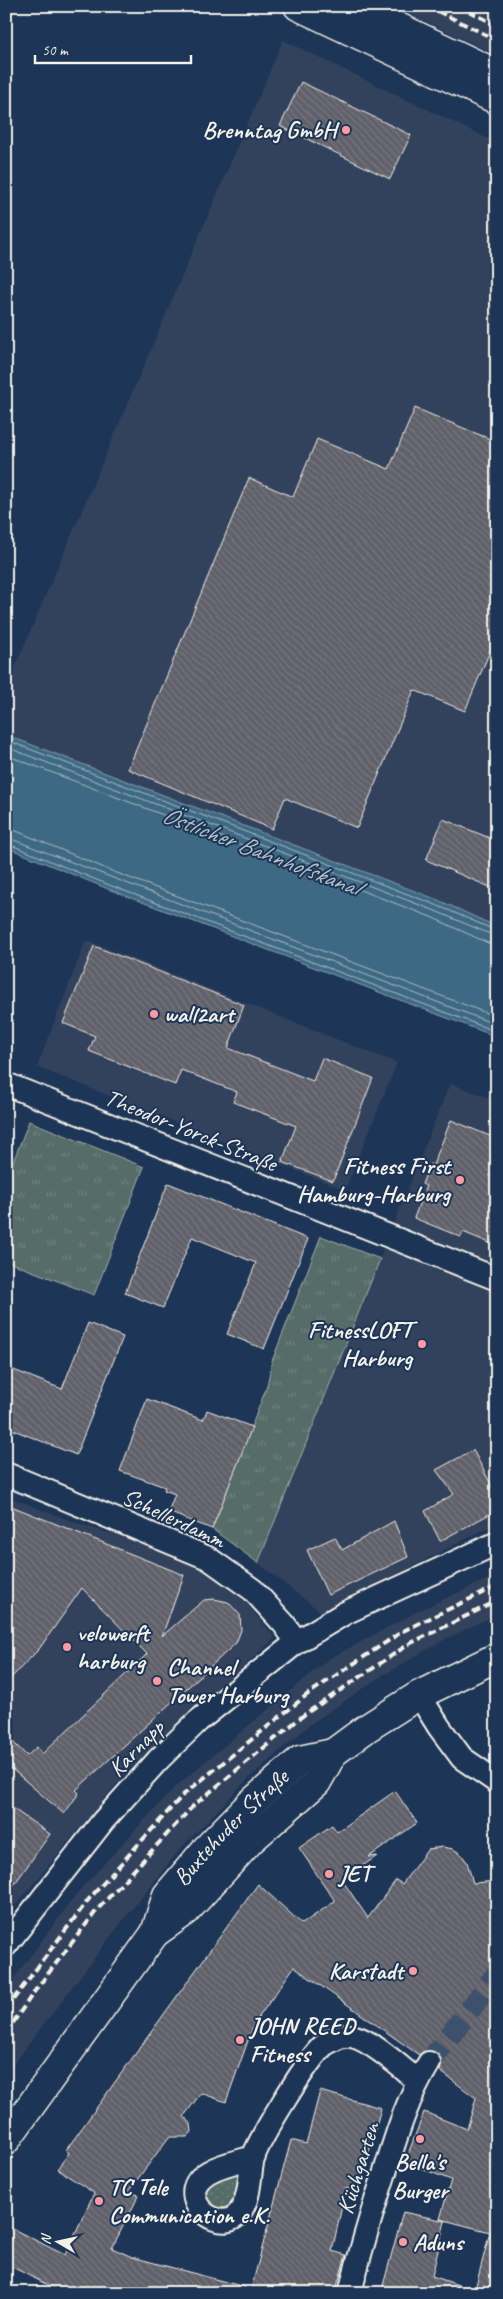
<svg xmlns="http://www.w3.org/2000/svg" width="503" height="2299" font-family="Caveat,sans-serif">
	<style>
		.built { fill: #31425d }
		.grass { fill: url(#grass-dots); stroke: #a6aea8 }
		.park { fill: url(#park-tufts); stroke: #a6aea8 }
		.water { fill: #3e6984; stroke: #879fac }
		.lines { fill: none; stroke-linecap: round; stroke-linejoin: round }
		.shore { stroke: #abbbc0; stroke-width: 1 }
		.building { fill: url(#building-back-hatch); stroke: #f4f1e8 }
		.street-tunnel { stroke: #3d516d; stroke-width: 22; stroke-dasharray: 22 11; stroke-linecap: butt }
		.street-casing { stroke: #f4f1e8; stroke-width: 26 }
		.secondary-casing { stroke: #f4f1e8; stroke-width: 31 }
		.primary-casing { stroke: #f4f1e8; stroke-width: 31 }
		.street { stroke: #1d3557; stroke-width: 22 }
		.secondary { stroke: #1d3557; stroke-width: 28 }
		.primary { stroke: #1d3557; stroke-width: 28 }
		.rail { stroke: #f4f1e8; stroke-width: 4; stroke-dasharray: 8 4; stroke-linecap: butt }
		.poi-dot { fill: #ff9aa2; stroke: #1d3557; stroke-width: 2 }
		.labels { text-anchor: middle; stroke-width: 4; stroke-linejoin: round; paint-order: stroke }
		.poi-label { font-size: 24px; font-weight: bold; fill: #f4f1e8; stroke: #1d3557; text-anchor: start }
		.street-label { font-size: 24px; fill: #f4f1e8; stroke: #1d3557 }
		.water-label { font-size: 25px; font-style: italic; fill: #b4c1c5; stroke: #1d3557 }
	</style>
	<defs>
		<pattern id="grass-dots" width="8" height="8" patternUnits="userSpaceOnUse" patternTransform="scale(1.25)"><rect width="8" height="8" fill="#576c68"/><path d="M2 2h.1M6 6h.1" fill="none" stroke="#70817e" stroke-width="1.8" stroke-linecap="round"/></pattern>
		<pattern id="park-tufts" width="24" height="20" patternUnits="userSpaceOnUse" patternTransform="scale(1.25)"><rect width="24" height="20" fill="#576c68"/><path d="M3 7l-1-3M5 7V3M7 7l1-3M15 17l-1-3M17 17v-4M19 17l1-3" fill="none" stroke="#70817e"/></pattern>
		<pattern id="building-back-hatch" width="6" height="6" patternUnits="userSpaceOnUse" patternTransform="scale(1.25)"><rect width="6" height="6" fill="#60606a"/><path d="M-1 5l2 2M0 0l6 6M5-1l2 2" fill="none" stroke="#77777f"/></pattern>
	</defs>
	<rect width="100%" height="100%" fill="#1d3557"/>
	<filter id="ink" filterUnits="userSpaceOnUse"><feTurbulence type="fractalNoise" baseFrequency=".02" numOctaves="2"/><feDisplacementMap in="SourceGraphic" scale="10" xChannelSelector="R" yChannelSelector="G"/><feConvolveMatrix kernelMatrix="1 2 1 2 8 2 1 2 1" color-interpolation-filters="sRGB"/></filter>
	<g filter="url(#ink)">
		<g class="built">
			<path d="M393 6H497V55Z"/>
			<path d="M283 40 497 143V927L438 900 6 735V688Z"/>
			<path d="M86 940 397 1063 345 1190 37 1067Z"/>
			<path d="M450 1083 497 1101V1523L322 1613 258 1563Z"/>
			<path d="M6 1496 79 1524 179 1554 219 1579 246 1603 275 1638 128 1770 6 1917Z"/>
			<path d="M497 1575V1614L444 1640 383 1675 312 1723 247 1780 182 1847 121 1923 6 2074V1989L77 1893 175 1787 327 1660 420 1610Z"/>
		</g>
		<path class="grass" d="M239 2172 241 2174C239 2183 239 2194 233 2201 219 2220 192 2194 212 2180 219 2175 231 2174 239 2172Z"/>
		<g class="park">
			<path d="M29 1121 144 1167 94 1295 6 1261V1180Z"/>
			<path d="M321 1236 380 1259 258 1563 212 1529 267 1386 272 1361Z"/>
		</g>
		<path class="water" d="M6 735 438 900 497 927V1037L108 889 6 847Z"/>
		<g class="lines">
			<g class="shore">
				<path d="M6 740 436 905 497 931"/>
				<path d="M6 747 433 910 497 937"/>
				<path d="M6 755 431 917 488 943 497 945"/>
				<path d="M6 829 14 830 114 872 497 1017"/>
				<path d="M6 837 497 1025"/>
				<path d="M6 843 109 885 497 1032"/>
			</g>
		</g>
		<g class="building">
			<path d="M301 82 411 135 390 179 280 126Z"/>
			<path d="M415 408 497 442V634L465 711 414 690 357 828 285 798 272 829 128 769 249 478 293 497 317 439 389 469Z"/>
			<path d="M443 819 497 841V890L426 860Z"/>
			<path d="M94 946 244 1005 228 1048 313 1081 322 1058 373 1078 333 1181 282 1162 296 1126 233 1102 237 1092 181 1070 175 1085 89 1051 95 1036 63 1023Z"/>
			<path d="M451 1120 497 1139V1246L463 1232 461 1237 414 1218 426 1186 422 1184 430 1164 433 1165Z"/>
			<path d="M168 1183 308 1239 264 1349 227 1334 256 1263 192 1237 163 1308 125 1293Z"/>
			<path d="M88 1323 123 1337 76 1455 6 1427V1367L62 1389Z"/>
			<path d="M147 1399 203 1420 207 1410 252 1427 212 1529 168 1512 175 1494 164 1490 165 1487 120 1471Z"/>
			<path d="M473 1450 497 1496V1510L440 1541 425 1511 454 1494 436 1470Z"/>
			<path d="M6 1504 184 1575 162 1636 204 1600 214 1599 228 1602 240 1615 241 1630 236 1643 76 1790 79 1793 64 1814 6 1764V1735L27 1756 37 1747 42 1754 147 1654 82 1588 39 1649 6 1683Z"/>
			<path d="M394 1521 408 1557 328 1595 307 1550 335 1537 342 1550Z"/>
			<path d="M395 1791 417 1823 369 1857 377 1856 342 1880 368 1918 396 1880 402 1884 428 1849 443 1847 453 1849 461 1854 467 1862 473 1883 497 1881V2293H474L490 2232 440 2219 451 2180 405 2162 424 2112 467 2129 476 2098 440 2071 442 2063 436 2052 429 2050 419 2055 294 1967 254 2024 226 2102 201 2093 184 2116 191 2124 192 2132 187 2137H169L128 2192 139 2195 112 2248 132 2257 245 2287V2293H64L6 2264V2239L11 2228 65 2255 94 2193 57 2169 69 2153 66 2150 258 1884 302 1924 335 1901 299 1848 332 1825 337 1832Z"/>
			<path d="M6 1804 50 1834 6 1896Z"/>
			<path d="M320 2091 381 2108 358 2192 346 2188 332 2251 346 2255 335 2293H250L291 2140 306 2144Z"/>
			<path d="M403 2212 445 2221 432 2276 473 2290 472 2293H381Z"/>
		</g>
		<g class="lines">
			<path class="street-tunnel" d="M429 2063 497 1974"/>
			<defs>
				<g id="street">
					<path d="M6 1084 497 1279"/>
					<path d="M6 1474 208 1558 253 1590 284 1624 297 1642"/>
					<path d="M419 1695 439 1727 462 1758 497 1782"/>
					<path d="M6 1945 103 1821 158 1760 198 1721 297 1642 345 1613 497 1543"/>
					<path d="M254 2157C234 2163 188 2169 195 2199 199 2216 226 2230 239 2213 251 2198 249 2174 253 2158 259 2139 309 2057 324 2045 328 2042 340 2036 345 2036 365 2033 401 2068 418 2081"/>
					<path d="M350 2293C360 2252 372 2212 385 2172 397 2133 408 2097 429 2063"/>
				</g>
				<g id="secondary">
					<path d="M298 6 497 100"/>
					<path d="M354 6 497 74"/>
				</g>
				<g id="primary">
					<path d="M155 1933 186 1911 251 1840 317 1782 333 1753 367 1728 419 1695 497 1657"/>
					<path id="s1" d="M6 2140 155 1933 167 1895 206 1849 250 1804 300 1760 333 1753"/>
				</g>
			</defs>
			<use href="#street" class="street-casing"/>
			<use href="#secondary" class="secondary-casing"/>
			<use href="#primary" class="primary-casing"/>
			<use href="#street" class="street"/>
			<use href="#secondary" class="secondary"/>
			<use href="#primary" class="primary"/>
			<g class="rail">
				<path d="M427 6 497 40"/>
				<path d="M458 6 497 25"/>
				<path d="M488 6 497 11"/>
				<path d="M6 2009 89 1899 183 1795 308 1694 403 1631 497 1586"/>
				<path d="M6 2033 34 1992 97 1910 193 1806 305 1714 409 1644 497 1601"/>
			</g>
		</g>
	</g>
	<g class="poi-dot">
		<circle cx="346" cy="130" r="5"/>
		<circle cx="154" cy="1014" r="5"/>
		<circle cx="460" cy="1180" r="5"/>
		<circle cx="422" cy="1344" r="5"/>
		<circle cx="67" cy="1647" r="5"/>
		<circle cx="157" cy="1681" r="5"/>
		<circle cx="329" cy="1874" r="5"/>
		<circle cx="413" cy="1971" r="5"/>
		<circle cx="240" cy="2040" r="5"/>
		<circle cx="420" cy="2139" r="5"/>
		<circle cx="99" cy="2201" r="5"/>
		<circle cx="403" cy="2242" r="5"/>
	</g>
	<g class="labels">
		<g class="poi-label">
			<text x="336" y="138" text-anchor="end">Brenntag GmbH</text>
			<text x="164" y="1022">wall2art</text>
			<text x="450" y="1174" text-anchor="end">Fitness First<tspan x="450" dy="28">Hamburg-Harburg</tspan></text>
			<text x="412" y="1338" text-anchor="end">FitnessLOFT<tspan x="412" dy="28">Harburg</tspan></text>
			<text x="77" y="1641">velowerft<tspan x="77" dy="28">harburg</tspan></text>
			<text x="167" y="1675">Channel<tspan x="167" dy="28">Tower Harburg</tspan></text>
			<text x="339" y="1882">JET</text>
			<text x="403" y="1979" text-anchor="end">Karstadt</text>
			<text x="250" y="2034">JOHN REED<tspan x="250" dy="28">Fitness</tspan></text>
			<text x="420" y="2170" text-anchor="middle">Bella's<tspan x="420" dy="28">Burger</tspan></text>
			<text x="109" y="2195">TC Tele<tspan x="109" dy="28">Communication e.K.</tspan></text>
			<text x="413" y="2250">Aduns</text>
		</g>
		<g class="street-label">
			<text transform="translate(191 1130) rotate(22)" y="8">Theodor-Yorck-Straße</text>
			<text transform="translate(174 1518) rotate(25)" y="8">Schellerdamm</text>
			<text transform="translate(136 1748) rotate(-46)" y="8">Karnapp</text>
			<text dy="8" stroke="none"><textPath href="#s1" startOffset="388">Buxtehuder Straße</textPath></text>
			<text transform="translate(358 2168) rotate(-73)" y="8">Küchgarten</text>
		</g>
		<g class="water-label">
			<text transform="translate(261 850) rotate(21)" y="9">Östlicher Bahnhofskanal</text>
		</g>
	</g>
	<rect width="503" height="2299" fill="none" stroke="#1d3557" stroke-width="25"/>
	<rect x="12" y="12" width="478" height="2274" fill="none" stroke="#f4f1e8" stroke-width="2" filter="url(#ink)"/>
	<g transform="translate(58 2242) rotate(279)" stroke="#1d3557" stroke-width="4" paint-order="stroke">
	<path d="M0-4L9 19L0 12L-9 19Z" fill="#f4f1e8"/>
	<text y="-8" font-size="14" font-weight="bold" text-anchor="middle" fill="#f4f1e8">N</text>
	</g>
	<path d="M35 55v8h156v-8" fill="none" stroke="#f4f1e8" stroke-width="2.5"/>
	<text x="42" y="55" font-size="15" fill="#f4f1e8" stroke="#1d3557" stroke-width="4" paint-order="stroke">50 m</text>
</svg>
